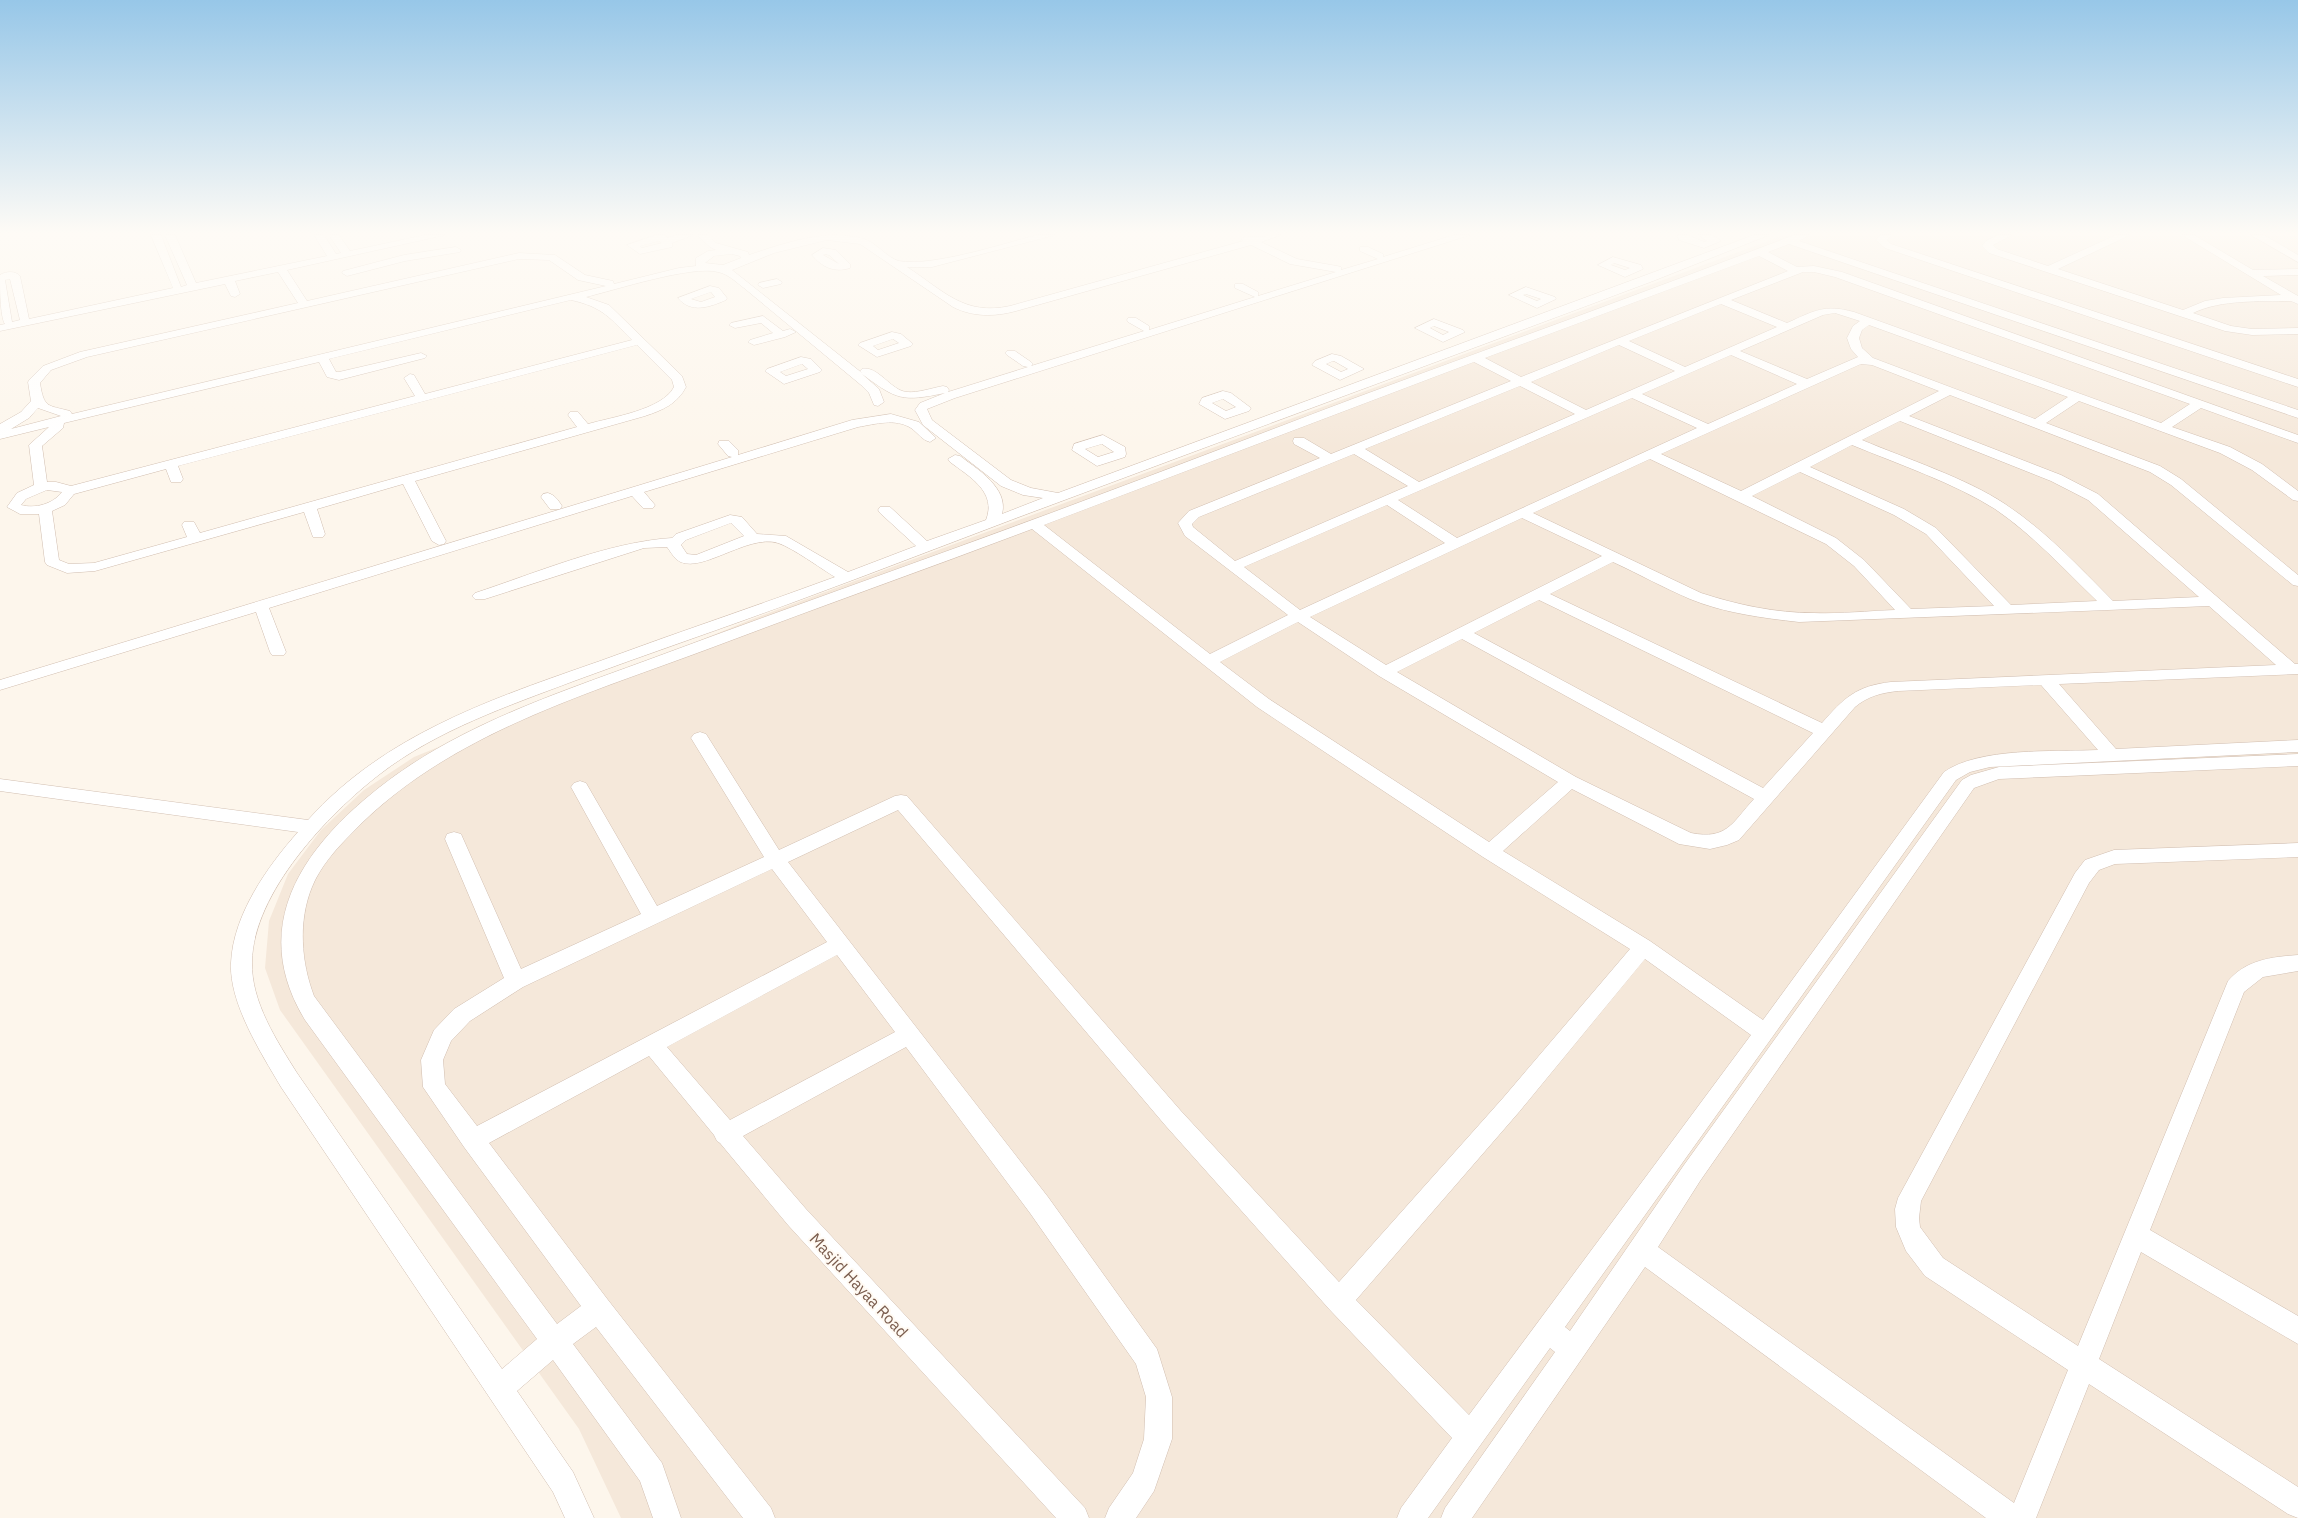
<svg xmlns="http://www.w3.org/2000/svg" width="2298" height="1518" font-family="'IBM Plex Sans',sans-serif">
	<style>
		.residential { fill: #f5e8da }
		.lines { fill: none; stroke-linecap: round; stroke-linejoin: round }
		.minor-casing { stroke: #d1beb0; stroke-width: 1 }
		.minor { fill: #fff; fill-rule: evenodd }
		.labels { text-anchor: middle; stroke-width: 4; stroke-linejoin: round; paint-order: stroke }
		.near-street-label { font-size: 16px; fill: #7a5c4d; stroke: #fffaf3 }
	</style>
	<rect width="100%" height="100%" fill="#fdf6ec"/>
	<path class="residential" d="M1784 235H2298V1518H621L579 1429 280 1010 265 968 269 921 288 874 321 830 364 790 414 757 750 620Z"/>
	<g class="lines">
		<defs>
			<g id="minor">
				<path d="M151 235H161L181 287 187 285 165 235H175L196 283 327 256 314 235H324L336 254 341 253 329 235H339L350 251 425 235H445L287 270 307 301 519 253 555 255 585 275 613 281 614 284 679 268 696 266V258L708 251 716 250 710 247 697 235H708L716 243 748 252 749 255C785 243 827 228 864 239 877 243 887 258 899 261 932 267 1002 244 1037 235H1055L932 267H907C944 291 964 316 1010 306L1243 241 1241 239 1246 236C1257 239 1269 235 1281 235L1261 242 1297 259 1337 266 1341 267V270L1378 259 1360 251V247H1368L1383 254V257L1454 235H1470L955 398 927 409 932 420 1011 480 1031 488 1058 493 1754 235H1769L1653 281C1464 352 1275 421 1086 492 988 528 892 566 794 602 721 629 647 654 574 681 508 706 437 730 380 774 328 814 253 893 252 962 251 1002 277 1041 297 1073L502 1369 537 1339 305 1020C252 933 295 859 364 800 445 730 547 697 645 661 747 623 848 587 950 550 1086 501 1220 449 1355 398 1502 344 1649 291 1794 235H1809L1799 241 2298 410V418L1789 244 1768 252 1797 267 1814 266 1842 272 2298 435V443L2201 408 2172 427 2230 447 2262 464 2298 491V501L2293 500 2252 470 2220 453 2079 401 2046 423 2160 466 2181 479 2298 575V586L2293 585 2171 485 2150 472 1950 395 1909 416 2061 475 2098 494 2295 664H2298V674L2059 684 2116 749 2298 740V752L1990 767 1970 772 1956 780 1565 1327 1570 1331 1684 1165 1962 780 1971 775 1999 767 2298 754V766L1999 779 1974 788 1700 1181 1658 1247 2014 1503 2068 1370 1925 1276 1906 1251 1896 1227 1895 1209 1898 1198 2075 873 2085 860 2114 850 2298 843V857L2115 864 2099 870 2089 883 1921 1201 1919 1218 1920 1227 1943 1258 2078 1346 2228 981C2246 960 2271 957 2298 955V971L2263 977 2244 992 2150 1230 2298 1316V1344L2141 1252 2099 1359 2298 1487V1518L2288 1514 2089 1384 2036 1518H1986L1645 1267 1472 1518H1441L1445 1508 1555 1352 1550 1348 1428 1518H1397L1401 1508 1452 1438 1330 1310 1165 1125 898 810 788 862 1048 1197 1157 1349 1172 1397V1439L1154 1491 1136 1518H1105L1109 1508 1133 1473 1144 1439 1146 1397 1136 1364 1030 1213 906 1047 743 1136 806 1209 1085 1508 1089 1518H1056L788 1225 720 1143 717 1141 714 1135 649 1056 489 1143 608 1300 771 1508 775 1518H743L596 1327 573 1344 662 1463 681 1518H653L640 1481 553 1360 517 1391 573 1472 594 1518H565L553 1492 281 1087C261 1053 229 1003 231 963 233 915 267 867 298 832L0 791V779L308 820C385 734 494 698 600 661 678 632 757 606 835 577 820 568 793 548 778 543 747 533 697 578 676 559 673 556 670 551 667 547L644 548 485 599H475L472 596 475 593C536 573 608 542 672 538L676 534 730 515 742 517 757 534 786 536 848 572 916 546 880 513 878 510 880 507H890L927 541 986 520C997 492 970 477 950 462L948 459 955 455 960 456C977 469 1009 488 1002 514L1043 498 1023 495 1001 486 923 425 915 410 920 403 945 393C902 402 897 400 862 374L879 389 884 402 878 406 874 405 869 393 861 385 744 288C736 282 728 274 718 272 692 265 615 290 586 297L609 305 682 376 686 387C677 404 663 410 645 416L415 481 446 541 444 544 439 545 432 541 403 484 317 509 325 534 323 537H313L304 512 95 571 67 573 47 565 45 562 39 514H20L7 507 17 493 34 485 29 445 49 427 0 439V424L21 412 31 401 28 382 30 379 43 366 80 352 298 303 278 272 235 281 240 294 235 297 231 296 225 284 0 331V325L5 324C0 317 0 286 0 275 6 271 16 271 20 276L29 319 173 288ZM827 240 860 244 953 307C973 317 994 317 1016 311L1251 245 1290 264 1336 272 1258 296V292L1243 284H1235V288L1255 297 1149 330V326L1136 318H1128L1127 320 1128 322 1144 331 1031 366 1033 364 1031 362 1015 351H1007L1005 353 1007 355 1023 366 1028 367 948 392 949 390 947 387 943 386C932 388 918 393 907 392 891 391 878 365 862 369L860 371 862 373 732 270 774 253ZM732 254 740 256 741 258 723 265 705 263 714 256ZM1759 256 1788 271 1521 377 1485 358ZM519 259 549 260 578 280 606 286 72 414 70 411C47 405 44 408 40 383L51 370 87 357ZM1814 272 1835 277 2190 404 2161 423 1854 312C1824 304 1814 311 1787 323L1731 300 1803 272ZM10 279 20 320 12 322 5 280ZM571 300C603 307 610 318 632 340L425 394 414 375 410 374 404 378 415 396 71 486 56 482H47L42 446 63 428 64 423 319 362 327 377 339 380 425 358 427 356 421 353 339 372H336L329 359ZM1721 304 1777 327 1685 367 1629 341ZM1835 313 1860 321 1853 326 1847 338 1851 349 1858 357 1807 379 1740 351 1823 315ZM1869 325 2068 397 2035 419 1873 358 1862 348 1859 338 1862 330ZM637 345 672 380 674 387C662 410 612 417 588 424L578 412H570L568 415 577 427 200 533 194 522H184L182 525 187 537 94 563 69 564 59 560 52 511 65 505 74 494 166 469 171 482H181L183 479 178 466ZM1619 345 1675 371 1586 410 1531 382ZM1731 355 1797 384 1708 424 1642 394ZM1474 362 1511 381 1331 454 1304 438H1294L1293 441 1294 444 1320 458 1189 511 1178 523 1185 536 1288 615 1210 654 1044 525ZM1861 364 1872 365 1939 391 1741 491 1661 454ZM1520 386 1575 414 1419 482 1365 449ZM1632 398 1697 428 1457 538 1398 500ZM38 408 61 416 11 429 29 418ZM1900 421 2051 481 2088 500 2199 597 2113 601C2079 567 2046 531 2005 504 1966 478 1907 459 1862 440ZM1852 445C1898 464 1954 483 1995 509 2033 535 2064 569 2097 601L2011 605 1936 528 1904 509 1810 467ZM1354 454 1408 486 1235 561 1193 527 1192 524 1199 517ZM1650 459 1826 544 1854 566 1895 610C1868 611 1841 614 1814 613 1776 613 1738 605 1701 593L1533 513ZM1800 472 1894 515 1926 534 1994 606 1911 609 1864 560 1836 538 1752 496ZM47 490 62 492C53 504 35 509 21 505L26 499ZM1387 505 1445 543 1300 610 1244 567ZM1522 518 1602 556 1386 665 1310 617ZM731 523 744 536 696 555 687 554 681 545 686 540ZM1032 529 1257 707 1483 857 1630 949 1503 1098 1339 1282 1181 1111 907 796 901 795 895 796 779 850 706 734 700 732 694 734 691 738 764 857 657 906 586 783 580 781 574 783 571 787 641 914 521 969 461 834 454 832 447 834 445 839 504 978 454 1009 434 1030 421 1060 423 1087 464 1147 581 1306 557 1324 314 996C301 962 298 921 312 887 320 867 336 849 351 834 447 733 589 694 716 646 821 606 927 569 1032 529ZM1613 562C1639 574 1664 588 1690 599 1724 613 1763 618 1799 622L2209 606 2276 665 1891 682C1856 686 1844 698 1822 723L1550 594ZM1539 600 1813 733 1763 788 1474 633ZM1298 622 1379 676 1558 782 1489 842 1269 699 1220 662ZM1462 639 1754 799C1732 823 1727 840 1691 833L1576 777 1397 672ZM2041 685 2098 750C2053 752 1980 747 1944 772L1763 1020 1650 941 1503 851 1572 789 1679 844 1710 849 1727 845 1739 840 1855 707C1868 696 1881 693 1898 691ZM772 869 827 942 477 1126 445 1084 443 1060 451 1041 470 1021 523 987ZM837 955 895 1032 730 1120 667 1047ZM1645 959 1751 1035 1469 1415 1356 1300 1519 1112Z"/>
				<path d="M656 235H665L667 238 676 235H693L672 243V247L640 254 627 245ZM659 241 662 243 642 248 640 246Z"/>
				<path d="M1678 235H1688L1704 242 1707 241 1698 235H1712L1721 241 1704 248 1679 240Z"/>
				<path d="M1881 235H1892L1887 240 1891 244 2298 379V387L1885 248 1876 240Z"/>
				<path d="M1998 235H2012L1993 245 1997 249 2048 266 2116 235H2130L2058 269 2183 310 2205 301 2223 298 2281 295 2182 235H2194L2253 270 2298 269V275L2263 276 2298 296V304L2291 301C2258 302 2223 299 2193 313L2231 326 2252 329 2298 328V334L2252 335 2225 331 1989 253 1982 246 1986 241Z"/>
				<path d="M2251 235H2264L2298 255V262Z"/>
				<path d="M456 247 461 250 460 252 405 261 347 276 342 273 343 271 404 255Z"/>
				<path d="M823 248 836 250 850 264V268C834 273 822 267 812 255ZM825 254 829 255 839 264 823 255Z"/>
				<path d="M1613 257 1641 265 1643 269 1625 277 1598 265ZM1614 263 1630 268 1625 270 1611 265Z"/>
				<path d="M777 279 782 282 781 284 763 288 758 285 759 283Z"/>
				<path d="M710 286 719 288 727 298 726 300C710 307 691 314 678 298ZM711 292 715 297 701 302 691 299Z"/>
				<path d="M1526 287 1555 297 1556 299 1537 308 1509 295ZM1526 294 1541 299 1537 301 1523 295Z"/>
				<path d="M763 316 783 331 790 329 796 332 785 337 754 345 748 342 750 340 773 333 761 323 735 328 729 325 731 323Z"/>
				<path d="M1434 319 1463 330 1465 332 1443 342 1415 328ZM1434 326 1449 332 1443 335 1430 328Z"/>
				<path d="M892 332 901 334 913 344 911 346 877 357 858 345 860 343ZM893 339 899 343 878 350 873 346Z"/>
				<path d="M1332 354 1341 356 1364 369 1340 380 1312 365 1315 361ZM1333 361H1334L1348 369 1341 372 1326 364Z"/>
				<path d="M801 357 811 359 822 370 820 372 784 384 765 371 767 369ZM802 364 808 369 786 376 780 372Z"/>
				<path d="M1223 391 1231 393 1251 408 1249 411 1225 419 1199 404 1202 398ZM1223 399 1236 407 1226 411 1212 403Z"/>
				<path d="M891 414 919 422 936 438 930 442C922 440 918 433 911 428 895 418 876 424 858 427L644 492 655 505 653 508H643L632 496 269 608 286 652 284 655H272L270 652 256 612 0 690V680L732 457 728 456 718 444 719 441H729L738 450V455L852 420Z"/>
				<path d="M1103 435 1125 447 1126 454 1125 457 1097 466 1072 450 1074 444ZM1102 444 1114 452 1098 457 1085 449Z"/>
				<path d="M548 493C555 495 558 500 562 506L560 509H550L541 497 543 494Z"/>
			</g>
		</defs>
		<use href="#minor" class="minor-casing"/>
		<use href="#minor" class="minor"/>
	</g>
	<linearGradient id="sky" x2="0" y2="1"><stop stop-color="#97c7e8"/><stop offset="0.52" stop-color="#fefbf6"/><stop offset="1" stop-color="#fefbf6" stop-opacity="0"/></linearGradient>
	<rect width="2298" height="448" fill="url(#sky)"/>
	<g class="labels">
		<g class="near-street-label">
			<text transform="translate(859 1285) rotate(47)" y="6">Masjid Hayaa Road</text>
		</g>
	</g>
</svg>
